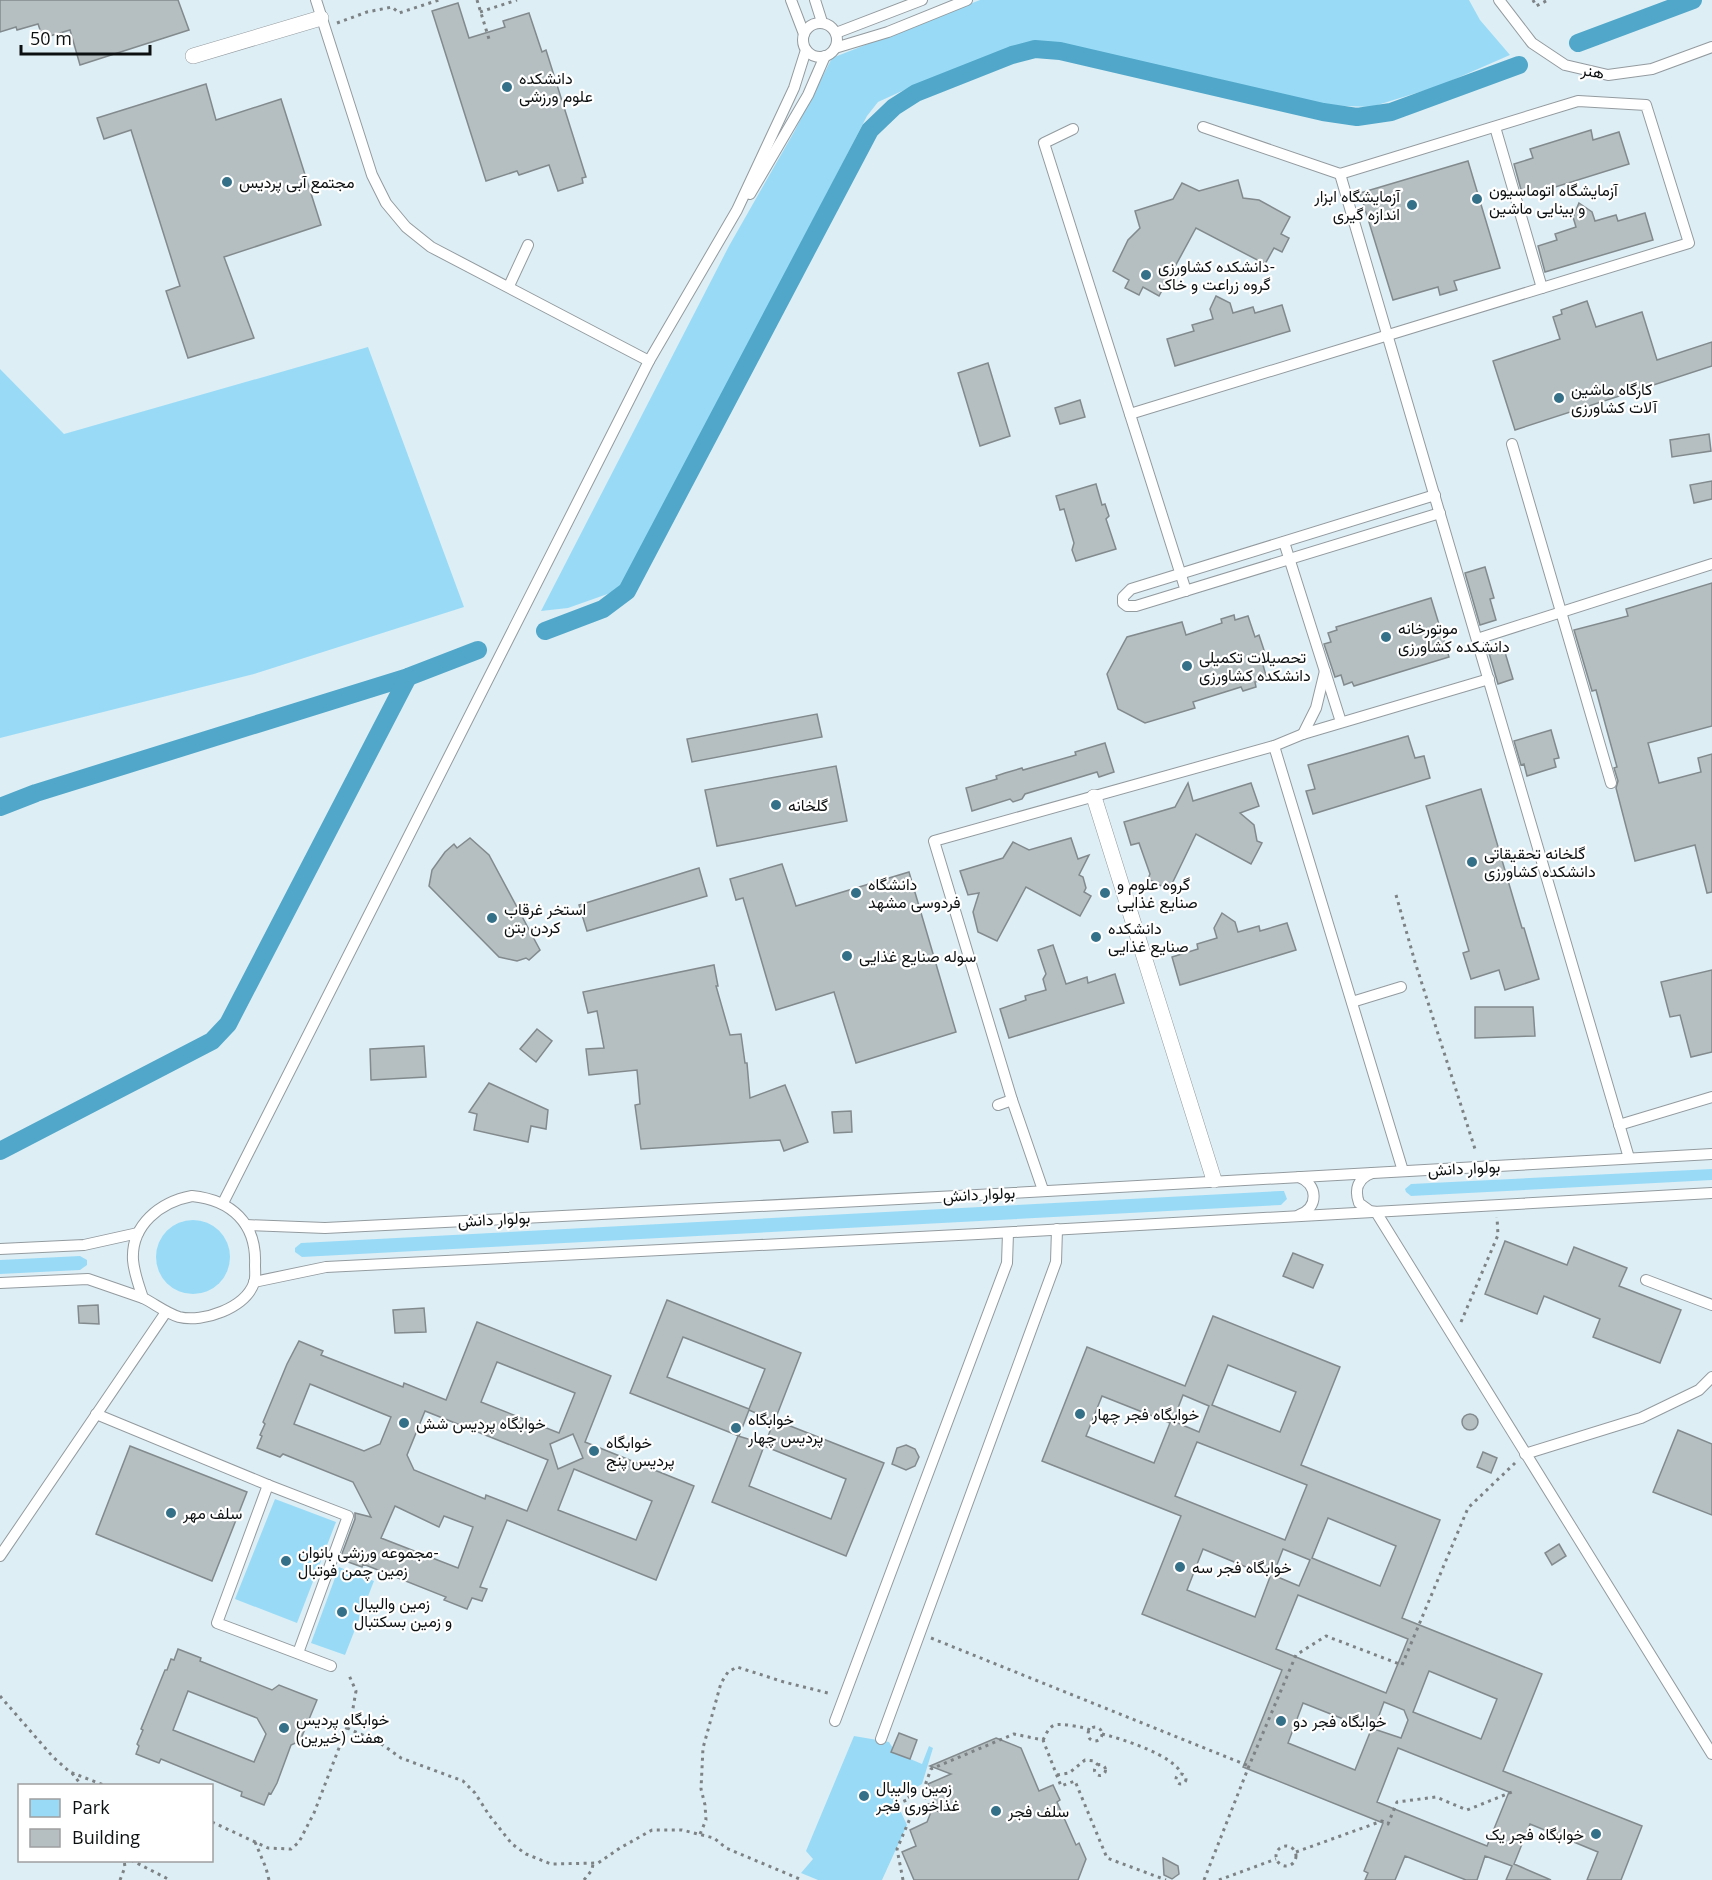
<svg xmlns="http://www.w3.org/2000/svg" width="1712" height="1880" font-family="'Open Sans',Vazirmatn,sans-serif">
	<style>
		.built { fill: #deeef5; fill-rule: evenodd }
		.green { fill: #99dbf7 }
		.lines { fill: none; stroke-linecap: round; stroke-linejoin: round }
		.canal { stroke: #51a7c9; stroke-width: 18 }
		.building { fill: #b5bec1; stroke: #828a8d; stroke-width: 1.5; fill-rule: evenodd }
		.service-casing { stroke: #939b9f; stroke-width: 12 }
		.pedestrian-casing { stroke: #939b9f; stroke-width: 16 }
		.path { stroke: #7d8285; stroke-width: 3; stroke-dasharray: 3 4.5; stroke-linecap: butt }
		.service { stroke: #fff; stroke-width: 10 }
		.pedestrian { stroke: #fff; stroke-width: 15 }
		.poi-dot { fill: #347088; stroke: #fff; stroke-width: 2 }
		.labels { text-anchor: middle; stroke-width: 4.5; stroke-linejoin: round; paint-order: stroke }
		.street-label { font-size: 16px; fill: #0d1011; stroke: #fff }
		.poi-label { font-size: 16px; fill: #0d1011; stroke: #fff; text-anchor: start }
	</style>
	<rect width="100%" height="100%" fill="#f1f9fd"/>
	<path class="built" d="M0 0H1712V1880H0ZM20 1786H212V1860H20Z"/>
	<g class="green">
		<path d="M980 0H1469L1480 20 1510 55 1439 86 1371 107 1321 105 1215 78 1071 48 1023 44 924 81 878 102 867 116 630 572 616 591 568 608 541 611 729 246 794 132 832 58Z"/>
		<path d="M368 347 464 607 254 674 0 738V369L64 434Z"/>
		<path d="M1712 1169V1180L1411 1196 1406 1192 1405 1189 1411 1184Z"/>
		<path d="M1280 1191H1284L1287 1199 1281 1205 302 1257 295 1252V1248L301 1243Z"/>
		<circle cx="193" cy="1257" r="37"/>
		<path d="M80 1256 87 1260V1265L80 1270 0 1274V1260Z"/>
		<path d="M275 1499 336 1522 297 1623 235 1599Z"/>
		<path d="M339 1567 374 1581 345 1655 311 1643Z"/>
		<path d="M854 1736 889 1742 896 1753 922 1764 929 1746 933 1748 922 1784 915 1788H902L894 1803 899 1808 907 1825 882 1880H818L801 1873 813 1859 806 1851Z"/>
	</g>
	<g class="lines">
		<g class="canal">
			<path d="M1578 43 1693 0"/>
			<path d="M545 631 603 609 627 591 870 130 894 107 916 93 1012 55 1035 49 1060 51 1323 112 1357 117 1391 112 1519 65"/>
			<path d="M0 807 36 793 408 677 478 650"/>
			<path d="M0 1151 212 1041 228 1024 408 677"/>
		</g>
	</g>
	<g class="building">
		<path d="M0 0H178L189 30 80 65 70 30 43 38 38 24 17 30 16 27 0 32Z"/>
		<path d="M458 3 469 38 505 27 503 21 529 13 542 52 546 50 586 177 582 178 583 183 558 191 549 165 519 175 517 171 486 181 432 11Z"/>
		<path d="M206 84 216 120 281 99 321 225 224 257 254 338 188 358 166 291 180 286 131 130 104 139 97 118Z"/>
		<path d="M1591 130 1593 140 1619 132 1629 164 1523 197 1514 164 1533 158 1530 149Z"/>
		<path d="M1468 161 1500 268 1454 281 1457 290 1440 295 1438 287 1393 300 1360 193Z"/>
		<path d="M1238 180 1243 198 1259 200 1290 217 1281 234 1289 238 1282 252 1274 248 1265 264 1196 228 1159 296 1143 287 1139 295 1125 288 1129 280 1113 271 1128 240 1140 228 1135 211 1173 199 1182 183 1199 191Z"/>
		<path d="M1579 203 1592 212 1595 221 1616 215 1618 221 1645 213 1653 240 1545 272 1538 246 1557 240 1555 234 1576 227 1573 217Z"/>
		<path d="M1216 296 1230 303 1233 313 1253 307 1255 313 1282 305 1290 331 1175 366 1167 339 1194 331 1192 325 1213 319 1210 309Z"/>
		<path d="M1587 301 1596 327 1642 312 1657 360 1712 342V366L1515 430 1493 361 1560 339 1553 317 1562 314 1561 310Z"/>
		<path d="M988 363 1010 436 980 446 958 373Z"/>
		<path d="M1080 400 1085 417 1060 424 1055 408Z"/>
		<path d="M1709 434 1711 451 1672 457 1670 440Z"/>
		<path d="M1712 481V499L1694 503 1690 485Z"/>
		<path d="M1096 484 1102 505 1105 504 1109 516 1106 519 1116 549 1076 561 1072 550 1074 543 1064 509 1060 510 1056 496Z"/>
		<path d="M1485 567 1494 598 1490 599 1496 620 1480 625 1465 573Z"/>
		<path d="M1712 583V726L1648 743 1659 783 1701 772 1698 758 1712 754V892L1707 893 1695 845 1635 861 1616 788 1618 781 1614 768 1617 767 1606 727 1596 690 1592 691 1574 630 1628 616 1626 609Z"/>
		<path d="M1431 598 1449 657 1354 686 1352 682 1344 685 1341 675 1335 677 1324 644 1331 642 1328 633 1337 630 1336 627Z"/>
		<path d="M1234 615 1235 620 1248 616 1255 637 1259 635 1266 656 1261 658 1267 679 1255 682 1256 687 1243 691 1241 687 1193 702 1195 708 1145 723 1118 709 1107 674 1127 637 1182 622 1186 635 1222 623 1221 619Z"/>
		<path d="M1504 649 1513 679 1498 684 1489 653Z"/>
		<path d="M817 714 822 737 692 762 687 739Z"/>
		<path d="M1551 730 1559 758 1554 759 1556 767 1527 776 1524 764 1521 765 1514 741Z"/>
		<path d="M1408 736 1415 758 1424 756 1430 778 1313 814 1306 791 1315 789 1308 765Z"/>
		<path d="M1105 743 1114 772 1099 777 1097 772 1025 794 1022 799 1013 802 1010 799 972 811 966 788 997 779 996 776 1005 773 1022 768 1023 770 1076 755 1075 752Z"/>
		<path d="M836 766 847 821 717 846 705 790Z"/>
		<path d="M1188 783 1193 801 1251 783 1259 806 1240 813 1254 825 1257 841 1262 843 1251 864 1196 834 1169 890 1148 879 1150 874 1139 843 1131 845 1124 822 1175 807Z"/>
		<path d="M1481 789 1522 928H1524L1539 979 1505 990 1499 970 1471 979 1463 953 1469 951 1426 806Z"/>
		<path d="M470 838 489 855 540 950 529 960 526 958 517 961 499 957 429 886 432 870 445 852 454 844 457 848Z"/>
		<path d="M1071 838 1078 859 1089 855 1079 875 1083 877 1086 888 1084 892 1091 896 1080 916 1026 887 997 941 978 932 973 912 979 893 968 895 960 871 1003 858 1013 842 1029 850Z"/>
		<path d="M782 864 796 906 909 872 956 1032 856 1063 834 992 776 1010 743 898 736 900 730 879Z"/>
		<path d="M699 868 707 896 587 931 579 905Z"/>
		<path d="M1222 913 1235 922 1238 932 1259 926 1260 931 1287 923 1296 950 1180 985 1172 957 1198 949 1197 944 1217 938 1214 928Z"/>
		<path d="M1053 945 1066 984 1087 977 1088 983 1115 974 1124 1003 1009 1038 1000 1009 1026 1000 1025 996 1046 990 1043 979 1046 974 1038 950Z"/>
		<path d="M714 965 718 986H716L730 1035 741 1034 745 1063H747L750 1098 785 1085 808 1142 784 1151 780 1140 641 1149 635 1105 640 1104 637 1070 589 1075 586 1049 604 1048 597 1011 588 1013 583 992Z"/>
		<path d="M1712 970V1052L1691 1057 1680 1015 1670 1017 1661 982Z"/>
		<path d="M1475 1007H1533L1535 1036 1475 1038Z"/>
		<path d="M537 1029 552 1041 536 1062 520 1049Z"/>
		<path d="M424 1046 426 1077 371 1080 370 1049Z"/>
		<path d="M489 1083 548 1110 546 1129 531 1126 528 1142 474 1130 477 1114 469 1112Z"/>
		<path d="M851 1111 852 1132 834 1133 832 1112Z"/>
		<path d="M1505 1241 1567 1265 1574 1247 1627 1268 1619 1286 1681 1310 1660 1363 1593 1337 1600 1319 1544 1296 1537 1314 1485 1294Z"/>
		<path d="M1293 1253 1323 1265 1313 1288 1283 1276Z"/>
		<path d="M667 1300 801 1353 775 1420 884 1463 846 1556 712 1502 738 1436 765 1444 774 1421 749 1410 739 1436 630 1393ZM683 1337 765 1369 749 1409 667 1377ZM764 1446 846 1479 831 1519 749 1486Z"/>
		<path d="M98 1305 99 1324 79 1323 78 1306Z"/>
		<path d="M424 1308 426 1332 395 1333 393 1310Z"/>
		<path d="M1213 1316 1340 1367 1301 1465 1440 1520 1402 1618 1542 1674 1503 1771 1642 1826 1621 1880H1587L1598 1852 1530 1824 1514 1864 1551 1880H1506L1512 1866 1485 1856 1477 1880H1466L1405 1856 1395 1880H1365L1368 1873 1364 1871 1383 1823 1243 1767 1282 1670 1142 1614 1181 1516 1042 1461 1087 1347 1185 1386ZM1228 1365 1296 1392 1280 1432 1212 1405ZM1183 1395 1209 1406 1199 1432 1173 1421ZM1102 1396 1170 1423 1154 1463 1086 1436ZM1197 1442 1307 1485 1285 1540 1175 1496ZM1328 1518 1396 1546 1380 1586 1312 1558ZM1203 1549 1270 1577 1255 1617 1187 1590ZM1283 1549 1310 1560 1299 1586 1273 1575ZM1298 1595 1408 1639 1386 1693 1276 1649ZM1429 1671 1497 1699 1481 1739 1413 1712ZM1384 1702 1404 1710 1408 1720 1401 1738 1374 1729ZM1303 1703 1371 1730 1355 1770 1288 1743ZM1398 1748 1509 1792 1487 1846 1377 1802Z"/>
		<path d="M477 1322 611 1376 585 1442 694 1486 656 1580 507 1520 480 1587 487 1589 482 1601 472 1598 467 1609 444 1600 446 1597 363 1564 362 1567 340 1559 355 1519V1513L371 1517 353 1482 283 1454 280 1457 257 1448 262 1436 260 1435 265 1424 263 1422 287 1364 299 1341 323 1351 321 1355 403 1387 404 1383 446 1400ZM497 1362 575 1393 559 1433 481 1402ZM310 1384 391 1417 380 1444 364 1451 294 1424ZM425 1411 548 1460 527 1511 486 1495 485 1499 414 1470 407 1455ZM573 1434 583 1458 558 1469 550 1444ZM574 1469 652 1501 636 1540 558 1510ZM395 1506 439 1527 444 1516 473 1527 458 1568 381 1538Z"/>
		<circle cx="1470" cy="1422" r="8"/>
		<path d="M1678 1430 1712 1444V1515L1653 1492Z"/>
		<path d="M906 1445 915 1449 919 1457 915 1466 906 1470 892 1464 897 1448Z"/>
		<path d="M130 1446 247 1492 212 1581 96 1534Z"/>
		<path d="M1483 1452 1497 1458 1491 1473 1477 1467Z"/>
		<path d="M1559 1544 1566 1556 1552 1565 1545 1553Z"/>
		<path d="M178 1649 201 1658 200 1661 272 1690 279 1685 317 1700 300 1741 291 1745 277 1783 271 1794 269 1793 264 1805 241 1796 242 1792 161 1759 159 1763 136 1754 139 1746 137 1744 143 1730 141 1729 165 1670H167L171 1659 174 1660ZM188 1691 257 1718 266 1734 254 1762 173 1730Z"/>
		<path d="M899 1733 917 1740 910 1759 891 1752Z"/>
		<path d="M996 1738 1021 1748 1039 1791 1053 1785 1060 1800 1057 1802 1076 1845 1079 1843 1086 1859 1078 1880H914L902 1852 916 1846 910 1830 927 1822 935 1802 928 1784 951 1774 930 1766Z"/>
		<path d="M1163 1858 1178 1866 1179 1874 1172 1879 1164 1875Z"/>
	</g>
	<g class="lines">
		<defs>
			<g id="service">
				<path d="M316 0 372 175 386 203 406 227 431 247 649 361"/>
				<path d="M791 0 804 34"/>
				<path d="M815 0 822 22"/>
				<path d="M1499 0 1532 43 1565 65 1608 75 1652 69 1712 47"/>
				<circle cx="820" cy="40" r="17"/>
				<path d="M836 33 922 0"/>
				<path d="M835 48 888 32 967 0"/>
				<path d="M1495 127 1542 288"/>
				<path d="M1073 129 1044 143 1186 591"/>
				<path d="M1340 174 1629 1158"/>
				<path d="M750 194 808 95 825 56"/>
				<path d="M509 286 528 245"/>
				<path d="M1130 414 1689 243 1646 105 1578 101 1340 174 1203 127"/>
				<path d="M1512 444 1611 783"/>
				<path d="M1435 495 1131 589 1123 597V603L1127 606H1136L1440 513"/>
				<path d="M1284 542 1341 722"/>
				<path d="M1477 639 1712 564"/>
				<path d="M1303 734 1316 708 1325 671"/>
				<path d="M1274 746 1403 1171"/>
				<path d="M1352 1002 1401 987"/>
				<path d="M998 1105 1012 1100"/>
				<path d="M1619 1125 1712 1097"/>
				<path d="M1372 1173C1358 1178 1354 1189 1359 1203L1370 1211 1376 1212 1712 1754"/>
				<path d="M1043 1190 1012 1100 934 841 1274 746 1303 734 1489 679"/>
				<path d="M192 1196C231 1200 257 1223 255 1265 255 1271 256 1278 254 1283 245 1308 203 1323 179 1317 166 1313 155 1304 143 1298 139 1286 134 1273 133 1260 131 1225 160 1202 192 1196Z"/>
				<path d="M223 1203 649 361 737 210 794 88 806 50"/>
				<path d="M1299 1215C1319 1208 1318 1184 1299 1177"/>
				<path d="M246 1225 325 1228 977 1195 1712 1154"/>
				<path d="M0 1249 84 1245 138 1233"/>
				<path d="M1646 1280 1712 1305"/>
				<path d="M254 1282 326 1267 978 1234 1712 1193"/>
				<path d="M0 1283 88 1279 143 1298"/>
				<path d="M96 1414 268 1485 348 1516 298 1653"/>
				<path d="M1525 1454 1641 1418 1699 1390 1712 1377"/>
				<path d="M268 1485 217 1623 331 1666"/>
				<path d="M0 1556 166 1312"/>
				<path d="M835 1721 1007 1263 1008 1233"/>
				<path d="M881 1739 1056 1262 1057 1229"/>
			</g>
			<g id="pedestrian">
				<path d="M193 56 321 18"/>
				<path d="M1094 797 1214 1180"/>
			</g>
		</defs>
		<use href="#service" class="service-casing"/>
		<use href="#pedestrian" class="pedestrian-casing"/>
		<g class="path">
			<path d="M477 0 489 39"/>
			<path d="M1533 0 1536 6 1548 0"/>
			<path d="M480 12 517 0"/>
			<path d="M337 23 367 12 392 7 399 13 439 0"/>
			<path d="M1396 895 1415 962 1475 1149"/>
			<path d="M1461 1322 1498 1235 1497 1217"/>
			<path d="M931 1638 1249 1766"/>
			<path d="M0 1696 53 1757 70 1772 106 1786"/>
			<circle cx="1095" cy="1734" r="7"/>
			<path d="M347 1728 380 1743 401 1758 463 1781 475 1793 489 1815 512 1844 526 1854 551 1864 598 1863 620 1848 652 1830H682L714 1838 726 1848 802 1880"/>
			<path d="M1102 1734C1120 1738 1176 1756 1181 1774"/>
			<path d="M1043 1740C1046 1735 1048 1727 1055 1725 1061 1723 1084 1727 1090 1730"/>
			<circle cx="1100" cy="1770" r="5.5"/>
			<path d="M72 1773 82 1786"/>
			<circle cx="1181" cy="1779" r="5"/>
			<path d="M1057 1775 1069 1773 1085 1760 1094 1761 1098 1765"/>
			<path d="M923 1791 931 1769 1014 1734 1043 1740 1061 1786 1075 1781 1107 1858 1166 1880"/>
			<path d="M930 1808 942 1812"/>
			<path d="M212 1822 268 1848 291 1849 299 1842 314 1813 352 1714 356 1691 348 1673"/>
			<path d="M700 1834 706 1820 705 1805 701 1789 703 1748 721 1683 728 1672 737 1667 784 1682 832 1694"/>
			<path d="M255 1842 266 1868 269 1880"/>
			<circle cx="1286" cy="1856" r="10"/>
			<path d="M1296 1852 1382 1821 1388 1824 1397 1802 1436 1797 1467 1810 1512 1792"/>
			<path d="M131 1860 170 1880"/>
			<path d="M120 1880 125 1867 124 1860"/>
			<path d="M584 1880 592 1870 593 1864"/>
			<path d="M903 1880 897 1849 911 1816 930 1808 923 1791 904 1799 911 1816"/>
			<path d="M1204 1880 1249 1766 1296 1655 1326 1636 1402 1665 1468 1508 1515 1463"/>
			<path d="M1219 1880 1276 1859"/>
		</g>
		<use href="#service" class="service"/>
		<use href="#pedestrian" class="pedestrian"/>
	</g>
	<g class="poi-dot">
		<circle cx="507" cy="87" r="6"/>
		<circle cx="227" cy="182" r="6"/>
		<circle cx="1477" cy="199" r="6"/>
		<circle cx="1412" cy="205" r="6"/>
		<circle cx="1146" cy="275" r="6"/>
		<circle cx="1559" cy="398" r="6"/>
		<circle cx="1386" cy="637" r="6"/>
		<circle cx="1187" cy="666" r="6"/>
		<circle cx="776" cy="805" r="6"/>
		<circle cx="1472" cy="862" r="6"/>
		<circle cx="856" cy="893" r="6"/>
		<circle cx="1105" cy="893" r="6"/>
		<circle cx="492" cy="918" r="6"/>
		<circle cx="1096" cy="937" r="6"/>
		<circle cx="847" cy="956" r="6"/>
		<circle cx="1080" cy="1414" r="6"/>
		<circle cx="404" cy="1423" r="6"/>
		<circle cx="736" cy="1428" r="6"/>
		<circle cx="594" cy="1451" r="6"/>
		<circle cx="171" cy="1513" r="6"/>
		<circle cx="286" cy="1561" r="6"/>
		<circle cx="1180" cy="1567" r="6"/>
		<circle cx="342" cy="1612" r="6"/>
		<circle cx="1281" cy="1721" r="6"/>
		<circle cx="284" cy="1728" r="6"/>
		<circle cx="864" cy="1796" r="6"/>
		<circle cx="996" cy="1811" r="6"/>
		<circle cx="1596" cy="1834" r="6"/>
	</g>
	<g class="labels">
		<g class="street-label">
			<text transform="translate(1593 71) rotate(10)" y="6">هنر</text>
			<text transform="translate(1464 1168) rotate(-3)" y="6">بولوار دانش</text>
			<text transform="translate(979 1194) rotate(-3)" y="6">بولوار دانش</text>
			<text transform="translate(494 1219) rotate(-3)" y="6">بولوار دانش</text>
		</g>
		<g class="poi-label">
			<text x="519" y="84">دانشکده<tspan x="519" dy="18">علوم ورزشی</tspan></text>
			<text x="239" y="188">مجتمع آبی پردیس</text>
			<text x="1489" y="196">آزمایشگاه اتوماسیون<tspan x="1489" dy="18">و بینایی ماشین</tspan></text>
			<text x="1400" y="202" text-anchor="end">آزمایشگاه ابزار<tspan x="1400" dy="18">اندازه گیری</tspan></text>
			<text x="1158" y="272">دانشکده کشاورزی-<tspan x="1158" dy="18">گروه زراعت و خاک</tspan></text>
			<text x="1571" y="395">کارگاه ماشین<tspan x="1571" dy="18">آلات کشاورزی</tspan></text>
			<text x="1398" y="634">موتورخانه<tspan x="1398" dy="18">دانشکده کشاورزی</tspan></text>
			<text x="1199" y="663">تحصیلات تکمیلی<tspan x="1199" dy="18">دانشکده کشاورزی</tspan></text>
			<text x="788" y="811">گلخانه</text>
			<text x="1484" y="859">گلخانه تحقیقاتی<tspan x="1484" dy="18">دانشکده کشاورزی</tspan></text>
			<text x="868" y="890">دانشگاه<tspan x="868" dy="18">فردوسی مشهد</tspan></text>
			<text x="1117" y="890">گروه علوم و<tspan x="1117" dy="18">صنایع غذایی</tspan></text>
			<text x="504" y="915">استخر غرقاب<tspan x="504" dy="18">کردن بتن</tspan></text>
			<text x="1108" y="934">دانشکده<tspan x="1108" dy="18">صنایع غذایی</tspan></text>
			<text x="859" y="962">سوله صنایع غذایی</text>
			<text x="1092" y="1420">خوابگاه فجر چهار</text>
			<text x="748" y="1425">خوابگاه<tspan x="748" dy="18">پردیس چهار</tspan></text>
			<text x="416" y="1429">خوابگاه پردیس شش</text>
			<text x="606" y="1448">خوابگاه<tspan x="606" dy="18">پردیس پنج</tspan></text>
			<text x="183" y="1519">سلف مهر</text>
			<text x="298" y="1558">مجموعه ورزشی بانوان-<tspan x="298" dy="18">زمین چمن فوتبال</tspan></text>
			<text x="1192" y="1573">خوابگاه فجر سه</text>
			<text x="354" y="1609">زمین والیبال<tspan x="354" dy="18">و زمین بسکتبال</tspan></text>
			<text x="296" y="1725">خوابگاه پردیس<tspan x="296" dy="18">هفت (خیرین)</tspan></text>
			<text x="1293" y="1727">خوابگاه فجر دو</text>
			<text x="876" y="1793">زمین والیبال<tspan x="876" dy="18">غذاخوری فجر</tspan></text>
			<text x="1008" y="1817">سلف فجر</text>
			<text x="1584" y="1840" text-anchor="end">خوابگاه فجر یک</text>
		</g>
	</g>
	<rect x="18" y="1784" width="195" height="78" fill="#ffffff" stroke="#9e9fa0" stroke-width="1.5"/>
	<rect x="30" y="1799" width="30" height="18" fill="#99dbf7" stroke="#9e9fa0" stroke-width="1.5"/>
	<text x="72" y="1814" font-size="18" fill="#0d1011">Park</text>
	<rect x="30" y="1829" width="30" height="18" fill="#b5bec1" stroke="#9e9fa0" stroke-width="1.5"/>
	<text x="72" y="1844" font-size="18" fill="#0d1011">Building</text>
	<path d="M21 45v9h129v-9" fill="none" stroke="#0d1011" stroke-width="3"/>
	<text x="30" y="45" font-size="18" fill="#0d1011" stroke="#ffffff" stroke-width="4.5" paint-order="stroke">50 m</text>
</svg>
